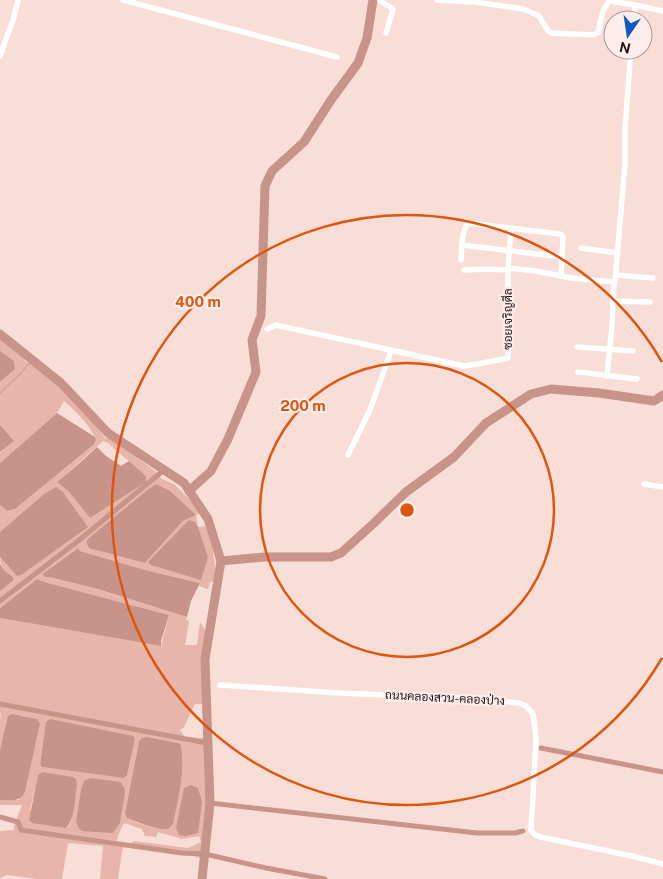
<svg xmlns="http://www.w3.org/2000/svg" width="663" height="879" font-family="'Public Sans',Sarabun,sans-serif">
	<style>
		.green { fill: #e8b5aa; fill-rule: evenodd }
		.water { fill: #c89489 }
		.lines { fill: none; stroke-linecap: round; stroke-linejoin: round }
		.stream { stroke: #c89489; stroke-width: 1 }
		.canal { stroke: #c89489; stroke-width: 5 }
		.river { stroke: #c89489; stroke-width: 9 }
		.minor { stroke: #fff; stroke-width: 5.5 }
		.ring { fill: none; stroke: #de560c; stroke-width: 2.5 }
		.labels { text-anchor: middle; stroke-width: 4.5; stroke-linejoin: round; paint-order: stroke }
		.street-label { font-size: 12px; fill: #201614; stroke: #feedea }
		.centre { fill: #de560c; stroke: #feedea; stroke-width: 2.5 }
		.ring-label { font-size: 15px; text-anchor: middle; font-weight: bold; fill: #de560c; stroke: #feedea; stroke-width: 4.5; stroke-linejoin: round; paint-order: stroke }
	</style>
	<rect width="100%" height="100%" fill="#f9ddd7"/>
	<path class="green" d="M0 337 15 349 26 362 34 365 67 394 90 418 105 438 112 439 155 471 162 479 174 484 190 500 201 513 196 515 198 527 206 526C212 545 216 559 215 580L210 583 208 589 199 586 200 583 149 571 80 551 78 548 55 564 42 574 45 577H49L98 589 187 617 186 620 189 621 185 645H197L200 622 206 632C202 656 203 680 204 704H195L184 727 180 730 185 737 204 738C209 776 210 821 200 858L194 856 126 847 134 841 188 848 201 842 199 836 182 839 158 832 156 837 145 836 142 829 124 823C121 829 118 834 117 841L22 828V831L123 846 118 879H100L103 846 68 843 62 879H37L7 875 0 878V831L14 830V826L22 805H0V800H19L9 716 0 750V720L1 714 0 713V618L161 646 169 615 48 583 37 579 0 608V591L13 581V577C5 570 0 569 0 557L17 576 44 494 0 532V505L7 511 15 509 92 446 96 441C92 426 75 411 64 401L57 413 0 463V453L13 441 0 425V382L15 369 14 361 0 351ZM103 441 108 443 146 476 90 518 69 492 57 482ZM156 484 195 515 183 521 145 563 86 541 147 490ZM45 729 135 739 127 776 123 778 42 767 40 763ZM147 737 178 743 181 745C185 773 179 797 173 824 171 826 170 828 167 829 159 831 134 822 127 818L125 812 139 741 142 738ZM43 772 76 779 77 784 71 822 68 827 30 810 38 776Z"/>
	<g class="water">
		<path d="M0 351 14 361 15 369 0 382Z"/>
		<path d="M57 413 95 437 96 441 92 446 15 509 7 511 0 505V463Z"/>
		<path d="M0 425 14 441 0 452Z"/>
		<path d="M97 447 106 456 121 466 129 461 146 476V482L90 518 69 492 57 482 83 460Z"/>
		<path d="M156 484 170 491 196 515 183 521 145 563 89 548 86 541 89 538 147 490Z"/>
		<path d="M56 487 62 491 88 527 21 575 17 576 0 557V532L44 494Z"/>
		<path d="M189 520 195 522 198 527 208 557 201 580 151 565 148 562Z"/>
		<path d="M78 548 80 551 149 571 200 583 191 601 187 617 98 589 49 577H45L42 574Z"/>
		<path d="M0 564 4 570 13 577V581L0 591Z"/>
		<path d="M37 579 48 583 169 615 161 641V646L0 618V608Z"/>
		<path d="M12 714 37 719 40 723 25 792C19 803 11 800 0 800V750L8 716Z"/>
		<path d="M50 719 133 736 135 739 127 776 123 778 42 767 40 764 46 722Z"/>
		<path d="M147 737 178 743 181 745C185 773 179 797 173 824 171 826 170 828 167 829 160 831 134 821 127 818L125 813 139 741 142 738Z"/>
		<path d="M43 772 73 777 76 779 77 784C75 796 75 820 66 828L32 823 29 820 38 775Z"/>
		<path d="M90 778 120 782 124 787 125 792 120 823 113 833 82 831 78 827 76 822 81 790 84 781Z"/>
		<path d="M191 785 198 788 202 802 198 833 186 836 179 835 176 828 184 788Z"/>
	</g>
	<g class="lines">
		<path class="stream" d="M0 393 20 374 32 360"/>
		<g class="canal">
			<path d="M0 601 78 541 164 470"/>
			<path d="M0 704 207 743"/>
			<path d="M541 748 663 772"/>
			<path d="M210 803 477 833H515L523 831"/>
			<path d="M0 817 18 822 21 830 182 853 205 854 266 868 325 879"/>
		</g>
		<g class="river">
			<path d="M0 334 61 383 108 433 184 483 208 519 221 561 205 659 210 803 202 879"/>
			<path d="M189 491 211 471 228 439 256 372 252 340 261 316 265 186 272 171 304 142 331 100 358 63 367 38 373 0"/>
			<path d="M221 561 264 557H331L341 553 373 524 406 492 454 457 486 423 531 394 551 389 599 393 654 401 663 395"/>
		</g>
		<g class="minor">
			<path d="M123 0 337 57"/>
			<path d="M380 0C384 5 390 5 393 10L386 33"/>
			<path d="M437 0 475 2 524 9 539 16 548 31 551 33 592 35 598 33C601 22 601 8 610 1L635 5"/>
			<path d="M634 20 635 5 663 11"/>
			<path d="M0 56 14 17 18 0"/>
			<path d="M462 245 562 257"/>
			<path d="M581 248 618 253"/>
			<path d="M461 260C462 249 461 232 468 223L560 234 562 235 563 238 561 276"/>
			<path d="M508 268 536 271 571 278 614 282 615 281 625 164V128L631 50"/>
			<path d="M464 270 489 269 508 270"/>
			<path d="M616 275 653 278"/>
			<path d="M613 301 650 302"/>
			<path d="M267 329 276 325 280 326 464 366 478 364 508 358V268L511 228"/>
			<path d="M577 347 633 351"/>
			<path d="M578 372 637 379"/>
			<path d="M607 376 612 325 614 282"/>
			<path d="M348 455 370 410 391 351"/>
			<path d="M644 484 663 487"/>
			<path d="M220 685 338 693 484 699 519 703 526 706 533 714 534 719 536 741 531 830 534 834 540 837 632 856 663 864"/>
		</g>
	</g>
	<g class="ring">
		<circle cx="407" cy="510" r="147"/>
		<path d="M662 658A295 295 0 1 1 662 362"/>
	</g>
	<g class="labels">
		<g class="street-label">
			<text transform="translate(508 319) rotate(-90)" y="4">ซอยเจริญศีล</text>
			<text transform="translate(445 698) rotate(3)" y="4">ถนนคลองสวน-คลองป่าง</text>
		</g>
	</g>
	<circle cx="407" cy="510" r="8" class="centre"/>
	<g class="ring-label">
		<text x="198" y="307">400 m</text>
		<text x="303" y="411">200 m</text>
	</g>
	<g transform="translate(628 35) rotate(193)"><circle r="24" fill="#feedea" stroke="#a59794"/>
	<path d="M0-4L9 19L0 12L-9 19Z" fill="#0f57c1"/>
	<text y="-8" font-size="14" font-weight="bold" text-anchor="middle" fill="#201614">N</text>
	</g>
</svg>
